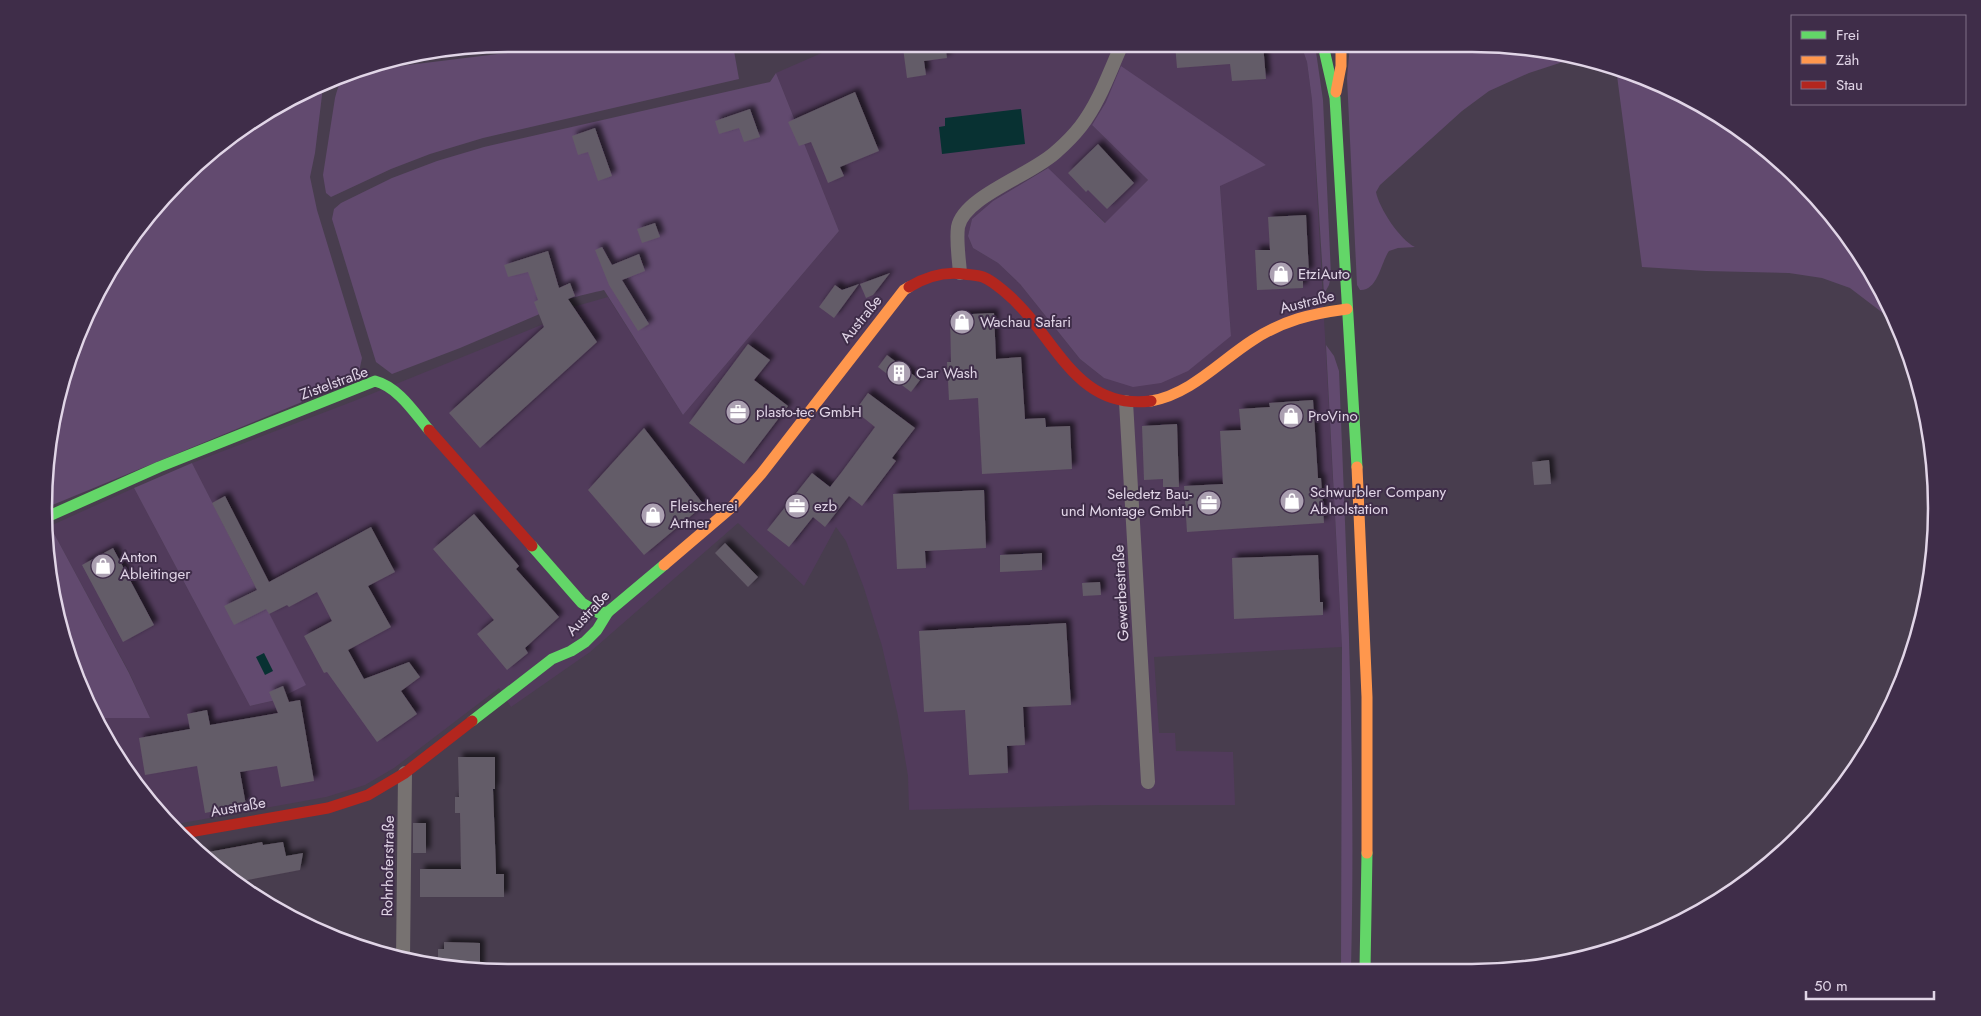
<svg xmlns="http://www.w3.org/2000/svg" width="1981" height="1016" font-family="Jost,sans-serif">
	<style>
		.built { fill: #513b5b; fill-rule: evenodd }
		.green { fill: #624a6f }
		.water { fill: #083132 }
		.building { fill: #645b68; filter: url(#shadow) }
		.lines { fill: none; stroke-linecap: round; stroke-linejoin: round }
		.street { stroke: #777271; stroke-width: 14 }
		.fast { stroke: #63d668; stroke-width: 11 }
		.slow { stroke: #ff974d; stroke-width: 11 }
		.jam { stroke: #b3261e; stroke-width: 11 }
		.labels { text-anchor: middle; stroke-width: 4; stroke-linejoin: round; paint-order: stroke }
		.poi-label { font-size: 15px; fill: #e1d5e7; stroke: #3f2d49; text-anchor: start }
		.street-label { font-size: 15px; fill: #e1d5e7; stroke: #3f2d49 }
		.rim { fill: none; stroke: #e1d5e7; stroke-width: 2.5 }
	</style>
	<defs>
		<filter id="shadow"><feDropShadow dx="4.5" dy="-4.5" stdDeviation="2.5" flood-color="#0009"/></filter>
	</defs>
	<rect width="100%" height="100%" fill="#483d4e"/>
	<path class="built" d="M893 44 1301 45 1307 62 1312 100 1342 647 1154 657 1159 733H1175L1176 751 1233 752 1235 805H1102L909 810 908 776 898 716 882 646 864 588 846 541 836 527 804 586 738 523 590 652 511 707 499 688 394 768 365 785 326 797 171 825 95 718H150L129 672 50 526 134 488 250 706 276 700 305 685 192 463 354 401 551 321 573 307 608 297 683 415 839 231 776 73 824 52ZM1106 102 1266 165 1220 185 1231 336 1104 378 1080 359 1020 284 998 263 973 248 968 236 972 219 993 201 1047 168 1106 223 1148 180 1092 125Z"/>
	<g class="green">
		<path d="M579 44H795L734 51 739 79 483 138 430 154 391 169 331 197 326 193 323 175 335 98C338 87 340 78 351 72Z"/>
		<path d="M1301 45H1315L1323 100 1331 275 1329 285 1324 294 1312 100 1307 62Z"/>
		<path d="M1350 45H1503L1578 57 1529 73 1489 91 1462 111 1380 185 1376 192C1379 208 1400 240 1415 247L1398 248 1389 251C1381 262 1378 291 1360 290L1357 285 1347 78Z"/>
		<path d="M1121 66 1266 165 1220 186 1231 336 1188 371 1161 383 1133 387 1104 378 1080 359 1020 284 998 263 973 248 968 236 972 219 993 201 1048 168 1105 223 1148 180 1092 125 1106 102Z"/>
		<path d="M1616 68 1678 92 1755 140 1822 202 1875 276 1896 323 1850 288 1822 278 1789 273 1706 271 1642 267Z"/>
		<path d="M776 73 839 231 683 415 604 290C584 295 558 299 542 313L460 348 392 374 376 362 332 219 334 209 341 203 392 178 437 161 484 147 770 82Z"/>
		<path d="M323 87 315 153 310 177 317 210 362 358 359 372 348 383 50 506 53 417 106 276 159 202 225 140Z"/>
		<path d="M1326 345 1334 356 1339 371C1347 570 1356 769 1351 969H1341L1342 647Z"/>
		<path d="M192 463 306 685 276 700 250 706 134 488Z"/>
		<path d="M50 526 129 673 150 718H95L92 714 48 569Z"/>
	</g>
	<g class="water">
		<path d="M1021 109 1025 144 942 154 939 127 945 126V118Z"/>
		<path d="M264 653 273 671 265 675 256 657Z"/>
	</g>
	<g class="building">
		<path d="M936 44H945L947 58 924 61 926 75 907 78 903 48Z"/>
		<path d="M1175 44H1263L1266 79 1232 81 1230 64 1177 68Z"/>
		<path d="M855 92 879 151 840 167 844 176 828 183 811 142 799 146 788 122Z"/>
		<path d="M750 109 760 137 744 142 739 128 719 134 715 121Z"/>
		<path d="M595 128 612 176 598 181 588 152 578 155 572 136Z"/>
		<path d="M1098 144 1134 183 1107 209 1088 190 1086 192 1068 173Z"/>
		<path d="M1306 215 1309 273H1303V288L1257 290 1255 250H1270L1268 217Z"/>
		<path d="M655 223 660 237 642 243 637 229Z"/>
		<path d="M602 247 612 265 639 254 645 271 622 280 649 324 638 331 609 285 595 250Z"/>
		<path d="M548 251 559 288 570 283 575 296 568 299 597 342 480 448 449 413 544 327 534 302 538 300 528 272 508 277 504 265Z"/>
		<path d="M890 273 873 295 866 298 860 284Z"/>
		<path d="M859 284 834 318 819 307 835 285 842 290Z"/>
		<path d="M994 313 996 359 1021 357 1025 419 1045 418 1046 427 1070 426 1072 469 982 474 978 398 949 400 947 362H951L950 315Z"/>
		<path d="M748 344 770 360 754 380 788 406 744 464 689 423Z"/>
		<path d="M887 355 920 380 911 392 878 367Z"/>
		<path d="M868 393 915 428 892 458 896 461 862 506 849 496 825 527 813 517 789 547 767 530 812 473 830 487 841 473 875 427 855 411Z"/>
		<path d="M1313 400 1318 478H1321L1324 523 1187 532 1184 486 1223 484 1220 431 1241 430 1239 409 1270 407 1269 403Z"/>
		<path d="M1177 424 1179 487H1163V479L1144 480 1142 426Z"/>
		<path d="M644 428 704 505 644 555 588 490Z"/>
		<path d="M1549 460 1551 484 1534 485 1532 462Z"/>
		<path d="M984 490 986 548 925 551 926 568 897 569 893 494Z"/>
		<path d="M225 496 269 582 371 527 395 572 368 586 391 627 348 650 364 679 409 662 420 677 401 691 417 714 377 742 327 672 324 673 304 636 332 621 317 592 289 607 287 605 269 614 266 609 234 625 224 606 257 590 212 503Z"/>
		<path d="M474 514 519 566 516 569 559 617 525 648 528 653 507 670 477 634 494 620 433 549Z"/>
		<path d="M725 543 758 577 748 587 715 553Z"/>
		<path d="M113 548 154 625 123 642 82 565Z"/>
		<path d="M1042 553V570L1000 572V555Z"/>
		<path d="M1318 555 1320 602H1323V615L1234 619 1232 558Z"/>
		<path d="M1100 582 1101 595 1083 596 1082 583Z"/>
		<path d="M1066 623 1071 705 1023 707 1025 745 1007 746 1008 773 969 775 965 710 924 712 919 631Z"/>
		<path d="M283 686 289 702 300 700 314 781 281 787 277 766 240 772 246 805 205 813 197 766 145 775 139 738 190 729 187 714 207 710 210 725 278 713 269 692Z"/>
		<path d="M458 757H495V789H493L496 870V874H504V897H420V869H461L460 813H455V797H459Z"/>
		<rect x="413" y="823" width="13" height="30"/>
		<path d="M262 842 263 845 283 842 286 856 303 853 300 870 242 881 203 853Z"/>
		<path d="M444 942 480 943V971L438 965V949H444Z"/>
	</g>
	<g class="lines">
		<g class="street">
			<path d="M960 273C959 259 956 241 958 227 964 196 1034 174 1057 151 1065 144 1074 135 1081 126 1098 104 1108 76 1119 51L1117 44"/>
			<path d="M1126 402 1148 782"/>
			<path d="M403 959 405 773"/>
		</g>
		<g class="fast">
			<path d="M1323 45 1335 98 1357 467"/>
			<path d="M49 516 159 467 375 381C398 387 414 412 429 430"/>
			<path d="M532 546 582 603 599 613 608 612"/>
			<path d="M472 721 552 659 571 651 585 642 597 630 608 612 664 565"/>
			<path d="M1365 969 1367 853"/>
		</g>
		<g class="slow">
			<path d="M1336 92 1341 66V45"/>
			<path d="M1151 401C1191 394 1220 361 1253 340 1284 320 1310 314 1347 309"/>
			<path d="M1357 467 1367 697V853"/>
			<path d="M664 565 732 507 761 474 904 290 909 287"/>
		</g>
		<g class="jam">
			<path d="M909 287C927 276 944 271 964 274 970 275 977 275 983 277 991 280 999 287 1005 292 1055 333 1073 411 1151 401"/>
			<path d="M429 430 532 546"/>
			<path d="M178 834 328 808 368 795 405 773 472 721"/>
		</g>
	</g>
	<defs>
		<symbol id="shop-disc" viewBox="-11 -11 22 22"><circle r="9.5" fill="#aba0b1" stroke="#3f2d49"/><path d="M-5-2.5h2.3a2.7 3.5 0 0 1 5.4 0H5L5.5 6h-11ZM-1.5-2.5h3a1.5 2.3 0 0 0-3 0Z" fill="#fff"/></symbol>
		<symbol id="building-disc" viewBox="-11 -11 22 22"><circle r="9.5" fill="#aba0b1" stroke="#3f2d49"/><path d="M-4-6H4V6H1V3H-1V6H-4ZM-2.5-4.3h1.7v1.8h-1.7ZM.8-4.3h1.7v1.8H.8ZM-2.5-1h1.7V.8h-1.7ZM.8-1h1.7V.8H.8Z" fill="#fff"/></symbol>
		<symbol id="office-disc" viewBox="-11 -11 22 22"><circle r="9.5" fill="#aba0b1" stroke="#3f2d49"/><path d="M-6-3h4V-5.5h4V-3h4V5H-6ZM-1-4.5V-3h2v-1.5ZM-6 0V1H6V0Z" fill="#fff"/></symbol>
	</defs>
	<g fill-rule="evenodd">
		<use href="#shop-disc" x="1267" y="260" width="28" height="28"/>
		<use href="#shop-disc" x="948" y="308" width="28" height="28"/>
		<use href="#building-disc" x="885" y="359" width="28" height="28"/>
		<use href="#office-disc" x="724" y="398" width="28" height="28"/>
		<use href="#shop-disc" x="1277" y="402" width="28" height="28"/>
		<use href="#shop-disc" x="1278" y="487" width="28" height="28"/>
		<use href="#office-disc" x="1195" y="489" width="28" height="28"/>
		<use href="#office-disc" x="783" y="492" width="28" height="28"/>
		<use href="#shop-disc" x="639" y="501" width="28" height="28"/>
		<use href="#shop-disc" x="89" y="552" width="28" height="28"/>
	</g>
	<g class="labels">
		<g class="poi-label">
			<text x="1298" y="279">EtziAuto</text>
			<text x="980" y="327">Wachau Safari</text>
			<text x="916" y="378">Car Wash</text>
			<text x="756" y="417">plasto-tec GmbH</text>
			<text x="1308" y="421">ProVino</text>
			<text x="1310" y="497">Schwurbler Company<tspan x="1310" dy="17">Abholstation</tspan></text>
			<text x="1192" y="499" text-anchor="end">Seledetz Bau-<tspan x="1192" dy="17">und Montage GmbH</tspan></text>
			<text x="670" y="511">Fleischerei<tspan x="670" dy="17">Artner</tspan></text>
			<text x="814" y="511">ezb</text>
			<text x="120" y="562">Anton<tspan x="120" dy="17">Ableitinger</tspan></text>
		</g>
		<g class="street-label">
			<text transform="translate(1307 302) rotate(-14)" y="5">Austraße</text>
			<text transform="translate(861 319) rotate(-51)" y="5">Austraße</text>
			<text transform="translate(334 383) rotate(-20)" y="5">Zistelstraße</text>
			<text transform="translate(1121 593) rotate(-93)" y="5">Gewerbestraße</text>
			<text transform="translate(588 613) rotate(-47)" y="5">Austraße</text>
			<text transform="translate(238 807) rotate(-10)" y="5">Austraße</text>
			<text transform="translate(388 866) rotate(-89)" y="5">Rohrhoferstraße</text>
		</g>
	</g>
	<path d="M0 0H1981V1016H0ZM508 52H1472A456 456 0 0 1 1928 508V508A456 456 0 0 1 1472 964H508A456 456 0 0 1 52 508V508A456 456 0 0 1 508 52Z" fill="#3f2d49" fill-rule="evenodd"/>
	<path class="rim" d="M508 52H1472A456 456 0 0 1 1928 508V508A456 456 0 0 1 1472 964H508A456 456 0 0 1 52 508V508A456 456 0 0 1 508 52Z"/>
	<rect x="1791" y="15" width="175" height="90" fill="#3f2d49" stroke="#807088"/>
	<rect x="1801" y="31" width="25" height="8" fill="#63d668" stroke="#807088"/>
	<text x="1836" y="40" font-size="15" fill="#e1d5e7">Frei</text>
	<rect x="1801" y="56" width="25" height="8" fill="#ff974d" stroke="#807088"/>
	<text x="1836" y="65" font-size="15" fill="#e1d5e7">Zäh</text>
	<rect x="1801" y="81" width="25" height="8" fill="#b3261e" stroke="#807088"/>
	<text x="1836" y="90" font-size="15" fill="#e1d5e7">Stau</text>
	<path d="M1806 991v8h128v-8" fill="none" stroke="#e1d5e7" stroke-width="2.5"/>
	<text x="1814" y="991" font-size="15" fill="#e1d5e7" stroke="#3f2d49" stroke-width="4" paint-order="stroke">50 m</text>
</svg>
